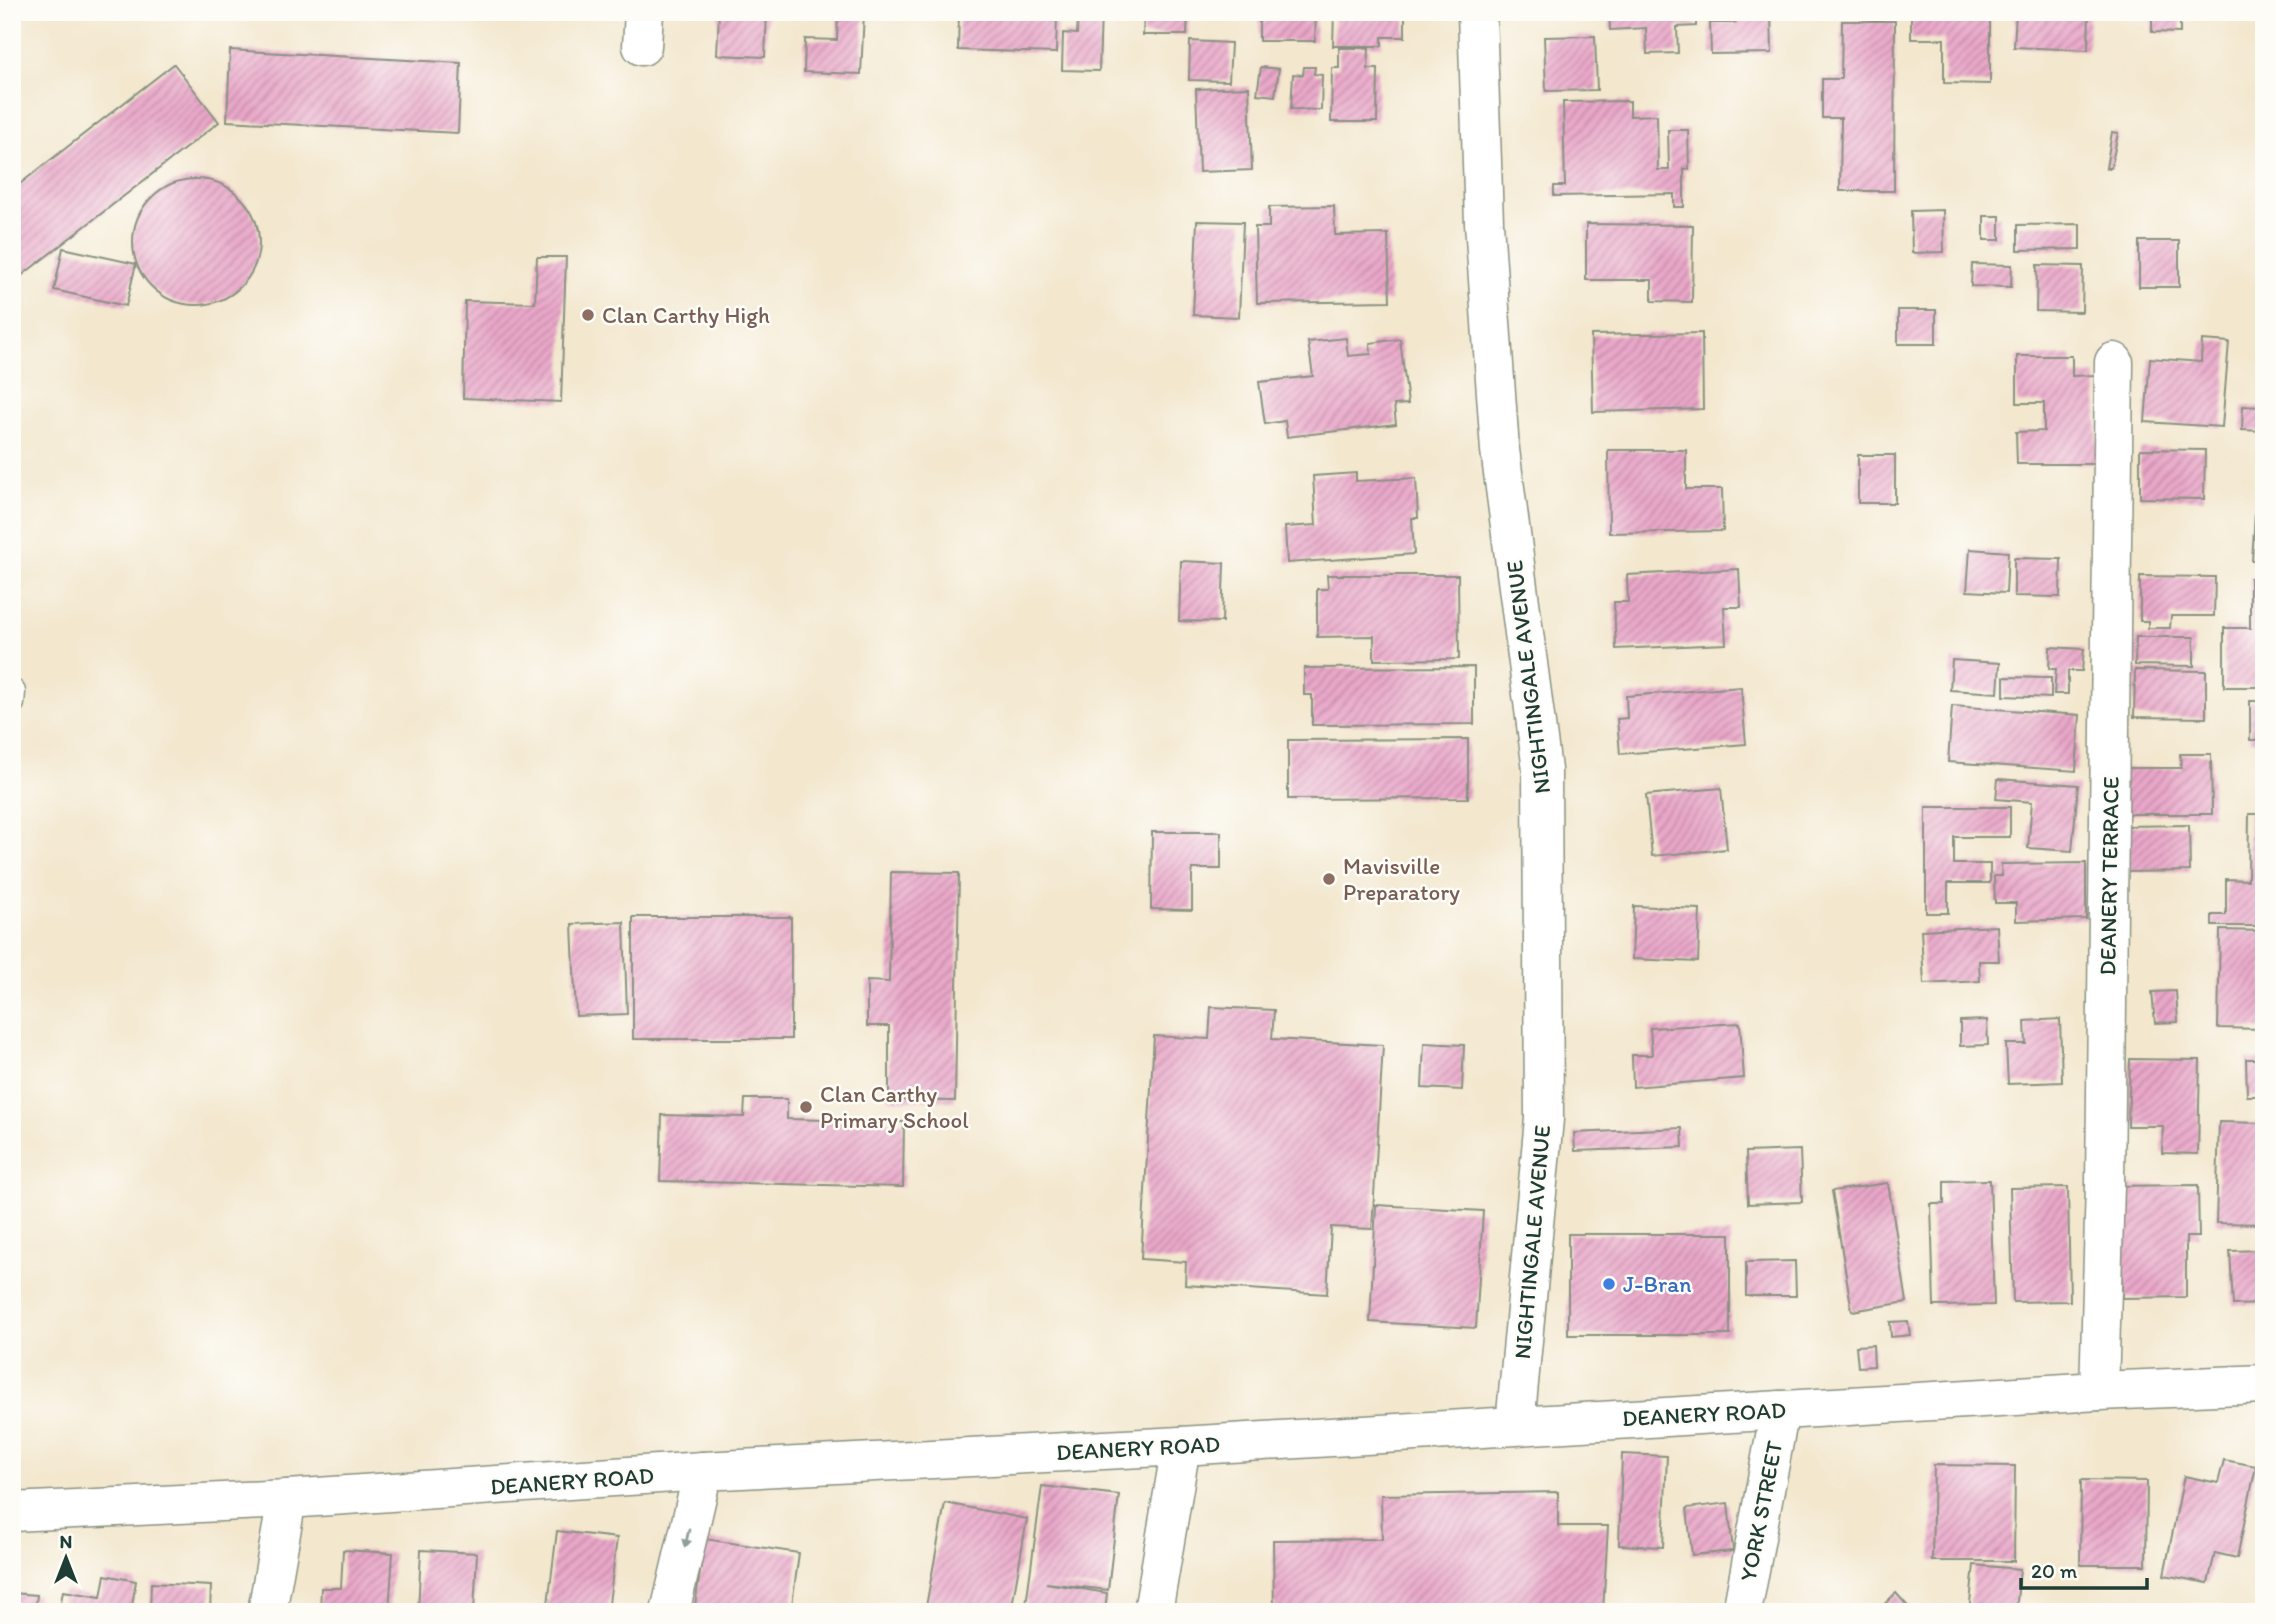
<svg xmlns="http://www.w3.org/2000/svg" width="2276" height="1624" font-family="Itim,sans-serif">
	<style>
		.building { fill: url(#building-hatch) }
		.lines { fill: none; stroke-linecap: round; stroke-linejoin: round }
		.lane-casing { stroke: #899281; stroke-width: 27 }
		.street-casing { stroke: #899281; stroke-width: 41 }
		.secondary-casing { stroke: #899281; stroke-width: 41 }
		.lane { stroke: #fff; stroke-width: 24 }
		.street { stroke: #fff; stroke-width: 38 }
		.secondary { stroke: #fff; stroke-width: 38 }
		.oneway { fill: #8f9e9a }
		.education-dot { fill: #8d6e63; stroke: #fdfcf7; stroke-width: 2.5 }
		.shop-dot { fill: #3f7fe0; stroke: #fdfcf7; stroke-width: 2.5 }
		.labels { text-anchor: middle; stroke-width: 5; stroke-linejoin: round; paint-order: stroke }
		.education-label { font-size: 23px; fill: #785e54; stroke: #fdfcf7; text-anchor: start }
		.street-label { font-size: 23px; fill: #1f3d34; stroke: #fdfcf7 }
		.shop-label { font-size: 23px; fill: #366cbe; stroke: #fdfcf7; text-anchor: start }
	</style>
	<defs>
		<pattern id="building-hatch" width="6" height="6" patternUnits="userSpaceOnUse" patternTransform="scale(1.75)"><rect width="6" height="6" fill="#eaa7c9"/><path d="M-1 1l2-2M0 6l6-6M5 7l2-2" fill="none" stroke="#bd89a4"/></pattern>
	</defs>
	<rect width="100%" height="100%" fill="#fdfcf7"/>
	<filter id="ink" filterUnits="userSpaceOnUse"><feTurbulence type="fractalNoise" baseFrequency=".0143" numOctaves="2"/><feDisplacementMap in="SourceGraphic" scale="14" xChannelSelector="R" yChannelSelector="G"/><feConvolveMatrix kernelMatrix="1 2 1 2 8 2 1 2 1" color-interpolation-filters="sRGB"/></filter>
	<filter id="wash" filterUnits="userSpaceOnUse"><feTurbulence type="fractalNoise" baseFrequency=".00686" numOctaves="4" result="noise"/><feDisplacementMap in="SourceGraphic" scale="28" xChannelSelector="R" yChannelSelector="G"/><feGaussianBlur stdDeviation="1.57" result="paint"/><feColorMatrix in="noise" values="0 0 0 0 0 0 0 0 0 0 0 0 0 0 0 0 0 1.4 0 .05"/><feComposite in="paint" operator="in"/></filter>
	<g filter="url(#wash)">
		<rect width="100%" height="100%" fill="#f3e7ce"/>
		<g id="blocks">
			<g class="building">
				<path d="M719 12H767L765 57 717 55Z"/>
				<path d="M838 12H864L861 74 804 72 805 39 837 40Z"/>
				<path d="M959 12H1057L1056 53 958 50Z"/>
				<path d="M1078 12H1101L1099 71 1062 70 1063 33 1077 34Z"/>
				<path d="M1144 12H1188L1187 35H1143Z"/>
				<path d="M1259 12H1316L1315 41H1259Z"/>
				<path d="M1334 12H1405V37H1382V46H1333Z"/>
				<path d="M1552 12H1593V16L1552 15Z"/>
				<path d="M1609 12H1696V26L1677 27 1678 53 1647 54 1646 28 1610 30Z"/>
				<path d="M1735 12H1771L1772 53 1711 54 1710 23H1736Z"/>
				<path d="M1911 12H1990V84L1944 83V39H1911Z"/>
				<path d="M2016 12H2089L2088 50 2014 47Z"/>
				<path d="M2152 12H2180V33L2152 32Z"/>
				<path d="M1842 21H1895L1894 191H1840L1841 118H1822V79H1841Z"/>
				<path d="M1595 36 1597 90 1546 91 1544 37Z"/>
				<path d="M1190 41 1231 43 1229 81 1189 80Z"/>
				<path d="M1339 48H1369L1368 69H1378L1377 122H1331L1332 68H1339Z"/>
				<path d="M230 50 461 63 458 133 227 121Z"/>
				<path d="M174 64 219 122 12 283V190Z"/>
				<path d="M1261 67 1279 69 1275 96 1257 94Z"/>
				<path d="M1304 67H1315L1314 74 1322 75 1321 110 1291 109 1293 74 1303 75Z"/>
				<path d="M1249 87 1252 170 1199 172 1196 89Z"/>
				<path d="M1630 101V116L1657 115 1658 170H1669L1668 130H1688L1689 169H1684V207H1674V194L1554 196V186H1565L1563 102Z"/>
				<path d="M2112 132 2118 133 2111 168H2106Z"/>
				<circle cx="196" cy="242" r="63"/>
				<path d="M1334 206 1335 235 1388 234 1390 301 1257 303 1255 227H1269V207Z"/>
				<path d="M1943 210 1944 252 1912 253 1911 211Z"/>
				<rect x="1984" y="216" width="16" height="24"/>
				<path d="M1197 221 1243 222 1239 317 1193 315Z"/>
				<path d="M1586 224 1693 225 1692 302 1652 301V280H1586Z"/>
				<path d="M2080 224V249L2018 250V225Z"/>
				<rect x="2139" y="241" width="40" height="46"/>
				<path d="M63 248 136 264 126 306 54 290Z"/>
				<path d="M537 257H566L561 402 463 398 465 301 535 303Z"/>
				<path d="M1972 264 2012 265 2011 287 1971 286Z"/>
				<path d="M2037 265 2083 266 2082 312 2036 311Z"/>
				<rect x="1898" y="310" width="38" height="34"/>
				<path d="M1702 333 1703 409 1593 412 1591 335Z"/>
				<path d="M1346 338 1348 356 1371 354 1370 343 1400 339 1408 404 1394 405 1396 424 1287 437 1285 421 1265 424 1259 382 1313 376 1308 342Z"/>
				<path d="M2202 340 2229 342 2222 427 2145 422 2150 358 2201 362Z"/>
				<path d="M2017 356H2072V376L2096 375 2098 464H2017L2016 432 2044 431V403H2017Z"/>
				<path d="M2262 396H2264V431L2242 430 2243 406 2261 407Z"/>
				<path d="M2140 449 2205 450 2204 499 2140 498Z"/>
				<path d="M1608 450H1686V489H1722L1723 531 1609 533Z"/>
				<rect x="1858" y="455" width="37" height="48"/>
				<path d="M2258 467H2264V561H2252Z"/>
				<path d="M1356 473V481L1416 478 1418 518H1412L1414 554 1287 563 1285 527 1316 525 1313 476Z"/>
				<path d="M1970 549 2008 552 2006 593 1967 591Z"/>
				<path d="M2014 558 2061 559 2060 597 2014 596Z"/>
				<path d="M1181 561 1224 563 1222 622 1179 621Z"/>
				<path d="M1739 569 1741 607H1724L1726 644 1616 649 1614 602H1628L1627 575Z"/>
				<path d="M1327 575H1458L1459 659 1374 660V636L1317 637V589H1328Z"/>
				<path d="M2140 576 2215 577 2214 616H2171L2170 628H2148V621H2140Z"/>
				<path d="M2250 578H2264V687H2224V628H2250Z"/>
				<path d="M2136 637H2194V666L2135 665Z"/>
				<path d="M2050 647 2084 649 2082 671H2068V694H2054L2056 669H2049Z"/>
				<path d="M1952 660 2000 663 1998 693 1950 690Z"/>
				<path d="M1474 667V724L1312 725V695H1304V668Z"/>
				<path d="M2135 670 2206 671V718L2134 717Z"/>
				<path d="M2004 677 2051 678V698L2004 696Z"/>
				<path d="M1741 687 1746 744 1620 754 1617 719 1627 718 1626 696Z"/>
				<path d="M2250 701H2264V785H2260V740H2250Z"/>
				<path d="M1952 706 2080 715 2076 771 1948 762Z"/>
				<path d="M1468 739V798L1288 799V740Z"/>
				<path d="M2180 754H2211L2212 814H2123V768H2181Z"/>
				<path d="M1998 779 2078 785 2072 851 2028 848 2032 802 1996 799Z"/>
				<path d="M1721 788 1727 849 1652 856 1646 795Z"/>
				<path d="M1926 807H2010V837H1954V864H1990V883H1948V913H1926Z"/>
				<path d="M2249 814H2264V926H2212V915H2226V879L2248 880Z"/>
				<path d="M2189 825 2190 871 2124 872V826Z"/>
				<path d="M1152 832H1221V869H1192V910L1151 909Z"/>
				<path d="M2086 863V919L2016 921V903H1995L1994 876H2002L2001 864Z"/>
				<path d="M891 872 959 873 955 1101 889 1100V1026H867V981L889 982Z"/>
				<path d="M1634 906 1700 909 1698 962 1632 959Z"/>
				<rect x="633" y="917" width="158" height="122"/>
				<path d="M624 922 627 1014 576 1016 572 924Z"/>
				<path d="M1997 926 1999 961H1979L1980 981 1924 984 1921 930Z"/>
				<path d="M2220 930 2264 931V1029L2218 1028Z"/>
				<path d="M2176 991 2178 1022 2155 1023 2152 992Z"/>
				<path d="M1211 1007 1274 1010 1272 1039 1383 1045 1372 1229 1331 1227 1327 1294 1185 1285 1186 1262 1141 1259 1154 1036 1209 1039Z"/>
				<path d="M2060 1019 2062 1082 2008 1084 2006 1044H2026L2025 1021Z"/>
				<path d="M1987 1020 1988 1045 1960 1046V1021Z"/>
				<path d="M1740 1023 1744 1078 1633 1087 1632 1055H1652L1650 1028Z"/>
				<path d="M1424 1043 1464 1045 1462 1090 1422 1088Z"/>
				<path d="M2130 1059 2200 1060 2198 1154 2162 1153 2163 1126H2128Z"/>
				<path d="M2246 1059H2264V1096H2247Z"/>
				<path d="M745 1099H787V1119L904 1122 903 1187 660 1181 662 1115 744 1117Z"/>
				<path d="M2219 1122 2264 1123V1224L2216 1223Z"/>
				<path d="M1682 1128 1683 1147 1575 1151 1574 1133Z"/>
				<path d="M1800 1150 1802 1202 1748 1204 1746 1152Z"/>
				<path d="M1990 1180 1994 1305 1934 1306 1931 1204H1944V1181Z"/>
				<path d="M1888 1183 1907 1302 1852 1311 1832 1191Z"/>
				<path d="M2198 1185 2199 1237H2186V1297L2122 1298 2121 1232 2106 1186Z"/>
				<path d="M2068 1187 2070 1301 2013 1302 2010 1188Z"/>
				<path d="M1376 1205 1483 1211 1476 1328 1370 1322Z"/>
				<rect x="1568" y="1234" width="162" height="101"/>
				<path d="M2264 1250V1304L2233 1305 2230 1251Z"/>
				<path d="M1795 1261 1796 1296H1746V1262Z"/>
				<path d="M1908 1321 1910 1335 1891 1337 1890 1322Z"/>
				<path d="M1873 1345 1874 1366 1858 1367 1856 1346Z"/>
				<path d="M1622 1454 1667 1456 1663 1547 1619 1545Z"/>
				<path d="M2224 1460 2256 1466 2237 1558 2215 1553 2208 1583 2164 1575 2184 1476 2218 1483Z"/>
				<path d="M1934 1465 2015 1466 2014 1561H1932Z"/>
				<path d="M2081 1480 2147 1481 2146 1565H2080Z"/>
				<path d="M1042 1486 1119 1495 1108 1590 1046 1583 1107 1593 1105 1612H1025Z"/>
				<path d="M1558 1492V1526H1608L1603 1612H1274L1273 1540 1382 1539 1381 1495Z"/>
				<path d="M945 1503 1027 1519 1011 1612H925Z"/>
				<path d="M1728 1503 1733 1551 1692 1555 1687 1508Z"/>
				<path d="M557 1531 617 1538 608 1612H547Z"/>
				<path d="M705 1539 799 1553 791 1612H694Z"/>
				<path d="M343 1550 393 1553 389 1612H320L321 1588H341Z"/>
				<path d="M421 1550 477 1553 474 1612H418Z"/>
				<path d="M1974 1565 2020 1569 2016 1612H1969Z"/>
				<path d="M105 1575 136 1581 131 1612H59L63 1591 101 1597Z"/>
				<path d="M151 1583 211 1586 210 1612H150Z"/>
				<path d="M12 1593 37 1595 35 1612H12Z"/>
				<path d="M1896 1593 1913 1612H1876Z"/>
			</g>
		</g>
	</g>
	<g filter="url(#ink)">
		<use href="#blocks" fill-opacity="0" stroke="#899281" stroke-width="2"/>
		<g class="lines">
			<defs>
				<path id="lane" d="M12 703 13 692"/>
				<g id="street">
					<path d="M1477 12 1484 223 1500 450 1542 770 1544 1119 1515 1425"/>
					<path d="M642 46 644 12"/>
					<path d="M2099 1391 2105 1185 2114 362"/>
					<path d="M267 1612 287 1499"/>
					<path d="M670 1612 703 1471"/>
					<path d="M1153 1612 1181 1446"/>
					<path d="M1742 1612 1780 1410"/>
				</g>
				<path id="secondary" d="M12 1512 287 1499 703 1471 1181 1446 2099 1391 2264 1384"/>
			</defs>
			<use href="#lane" class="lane-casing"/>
			<use href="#street" class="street-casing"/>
			<use href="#secondary" class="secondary-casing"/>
			<use href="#lane" class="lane"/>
			<use href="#street" class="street"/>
			<use href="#secondary" class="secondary"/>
		</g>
		<defs><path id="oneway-solid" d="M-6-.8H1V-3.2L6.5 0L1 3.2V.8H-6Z" transform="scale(1.75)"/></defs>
		<use class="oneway" href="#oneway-solid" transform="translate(687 1538) rotate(103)"/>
	</g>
	<g class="education-dot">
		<circle cx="588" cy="315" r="7"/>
		<circle cx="1329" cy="879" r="7"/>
		<circle cx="806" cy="1107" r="7"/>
	</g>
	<circle class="shop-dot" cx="1609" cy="1284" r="7"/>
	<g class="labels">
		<g class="education-label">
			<text x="602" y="323">Clan Carthy High</text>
			<text x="1343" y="874">Mavisville<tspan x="1343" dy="26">Preparatory</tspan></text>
			<text x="820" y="1102">Clan Carthy<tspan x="820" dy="26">Primary School</tspan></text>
		</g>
		<g class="street-label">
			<text transform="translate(1528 677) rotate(-97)" y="8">NIGHTINGALE AVENUE</text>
			<text transform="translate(2109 876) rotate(-89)" y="8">DEANERY TERRACE</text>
			<text transform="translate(1532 1242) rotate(-85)" y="8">NIGHTINGALE AVENUE</text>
			<text transform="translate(1704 1414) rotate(-3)" y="8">DEANERY ROAD</text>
			<text transform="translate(1138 1448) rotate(-3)" y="8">DEANERY ROAD</text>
			<text transform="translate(572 1481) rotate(-4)" y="8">DEANERY ROAD</text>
			<text transform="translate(1761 1511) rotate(-79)" y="8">YORK STREET</text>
		</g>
		<g class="shop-label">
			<text x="1623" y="1292">J-Bran</text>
		</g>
	</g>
	<rect width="2276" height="1624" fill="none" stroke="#fdfcf7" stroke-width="42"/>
	<g transform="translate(66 1558)" stroke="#fdfcf7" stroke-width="5" paint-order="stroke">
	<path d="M0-5L12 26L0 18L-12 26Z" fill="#1f3d34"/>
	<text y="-10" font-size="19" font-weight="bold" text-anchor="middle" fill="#1f3d34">N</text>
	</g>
	<path d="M2021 1578v10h126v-10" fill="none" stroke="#1f3d34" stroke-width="3.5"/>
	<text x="2031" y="1578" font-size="21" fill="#1f3d34" stroke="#fdfcf7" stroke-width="5" paint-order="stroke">20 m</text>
</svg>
